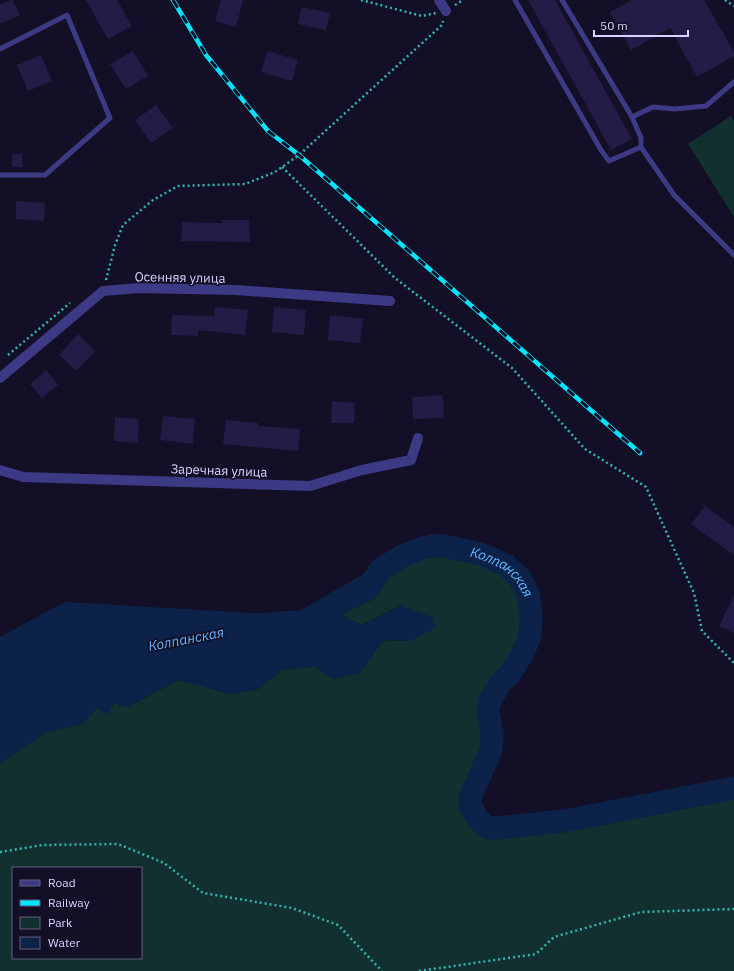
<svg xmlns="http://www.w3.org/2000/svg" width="734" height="971" font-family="'IBM Plex Sans',sans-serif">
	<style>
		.green { fill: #12302f; fill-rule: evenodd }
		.water { fill: #0c2248 }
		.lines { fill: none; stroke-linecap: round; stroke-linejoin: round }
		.river { stroke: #0c2248; stroke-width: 23 }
		.building { fill: #241b47 }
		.path { stroke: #2fb8b0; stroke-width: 2.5; stroke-dasharray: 2 3; stroke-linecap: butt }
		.lane { stroke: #3d3a85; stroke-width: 5 }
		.street { stroke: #3d3a85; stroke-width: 10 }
		.rail-casing { stroke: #00e5ff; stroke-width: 4.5 }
		.rail { stroke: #130f26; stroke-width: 3; stroke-dasharray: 9; stroke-linecap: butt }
		.labels { text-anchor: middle; stroke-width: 3.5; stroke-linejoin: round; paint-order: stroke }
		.street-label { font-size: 13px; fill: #d9d4ff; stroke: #130f26 }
		.water-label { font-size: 14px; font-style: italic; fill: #62b6ff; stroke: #130f26 }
	</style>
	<rect width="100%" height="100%" fill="#130f26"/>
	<g class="green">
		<path d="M731 116 734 121V217L688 144Z"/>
		<path d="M437 545 449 547 481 554 506 565 519 577 528 593 531 615 530 636 524 651 510 674 500 683 489 703 488 712 492 734 491 750 470 798V805L477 820 489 828H497L564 821 734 788V971H0V763L45 733 84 723 97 708 114 703 127 707 179 680 232 694 258 689 282 670 314 666 333 679 360 673 383 640 411 641 401 605 362 625 344 616V608C356 595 367 581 380 570 396 556 417 549 437 545ZM13 868H141V958H13Z"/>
	</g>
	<path class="water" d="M374 568 381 569 345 608 344 616 362 625 401 605 432 617 435 628 411 641 383 640 360 673 333 679 314 666 282 670 258 689 232 694 179 680 127 707 114 703 108 715 97 708 84 723 45 733 0 763V637L65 602 258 613 301 610Z"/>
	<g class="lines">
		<path class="river" id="s1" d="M328 609 367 590 381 569 402 556 423 548 437 545 449 547 481 554 506 565 519 577 528 593 531 615 530 636 524 651 510 674 500 683 489 703 488 712 492 734 491 750 470 798V805L478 820 489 828H497L564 821 734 788"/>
	</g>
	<g class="building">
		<path d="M11 0H13L20 15 0 24V5Z"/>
		<path d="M86 0H117L132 26 108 39Z"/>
		<path d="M221 0H243L236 27 215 21Z"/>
		<path d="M528 0H555L632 139 611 150Z"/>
		<path d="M632 0H704L734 52V56L697 77 670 28 631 50 610 12Z"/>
		<path d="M302 7 330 13 326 30 298 24Z"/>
		<path d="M133 51 148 76 126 89 110 64Z"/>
		<path d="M267 51 298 60 292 81 261 72Z"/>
		<path d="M41 55 52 81 28 91 17 65Z"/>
		<path d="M156 105 173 128 151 143 135 120Z"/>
		<path d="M12 154H22L23 167H12Z"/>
		<path d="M16 201 45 203 44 221 16 219Z"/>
		<path d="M222 220H249L250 242 181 241 182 222 222 223Z"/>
		<path d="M215 307 248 310 245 335 198 330V336L171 335 172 315 214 316Z"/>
		<path d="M274 307 306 310 304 335 272 332Z"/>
		<path d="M330 315 363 319 360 343 328 340Z"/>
		<path d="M78 334 95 351 76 371 59 355Z"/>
		<path d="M46 370 58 385 42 398 30 384Z"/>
		<path d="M443 395 444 418 413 419 412 397Z"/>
		<path d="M332 401 355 403 354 423H331Z"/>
		<path d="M163 416 195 419 193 444 160 440Z"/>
		<path d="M115 417 139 419 138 443 114 441Z"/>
		<path d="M226 420 258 423V426L300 429 298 451 223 444Z"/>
		<path d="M705 506 734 527V555L691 524Z"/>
		<path d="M734 595V633L719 626Z"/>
	</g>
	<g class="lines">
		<g class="path">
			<path d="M361 0 422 16 436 13"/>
			<path d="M725 0 734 6"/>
			<path d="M455 5 463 0"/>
			<path d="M282 167 395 278 512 368 585 449 646 487 694 593 702 631 734 663"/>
			<path d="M106 280 115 245 123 225 153 200 178 186 245 184 275 172 299 155 442 25 443 21"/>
			<path d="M8 355 70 303"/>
			<path d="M0 852 43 845 118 844 164 863 203 893 292 908 338 925 382 971"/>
			<path d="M419 971 536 954 554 937 641 912 734 909"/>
		</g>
		<g class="lane">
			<path d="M515 0 601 150 609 161 641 147"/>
			<path d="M562 0 632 117 653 107 675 109 706 106 734 82"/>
			<path d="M0 49 67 15 110 118 45 175H0"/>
			<path d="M632 117 641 138V147L674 195 734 255"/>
		</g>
		<g class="street">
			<path d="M439 0 446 11"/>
			<path d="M0 378 103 291 139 288 235 290 390 301"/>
			<path d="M0 470 23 477 310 486 362 470 411 460 418 438"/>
		</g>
		<defs>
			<path id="rail" d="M173 0 206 55 268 131 299 155 640 453"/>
		</defs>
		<use href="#rail" class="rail-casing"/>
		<use href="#rail" class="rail"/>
	</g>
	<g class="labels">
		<g class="street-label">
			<text transform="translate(180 277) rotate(1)" y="5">Осенняя улица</text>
			<text transform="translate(219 470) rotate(2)" y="5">Заречная улица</text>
		</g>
		<g class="water-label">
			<text dy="5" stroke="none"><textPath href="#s1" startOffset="203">Колпанская</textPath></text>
			<text transform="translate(186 639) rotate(-11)" y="5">Колпанская</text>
		</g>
	</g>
	<rect x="12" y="867" width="130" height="92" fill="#130f26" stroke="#625e7d"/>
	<rect x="20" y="880" width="20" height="6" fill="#3d3a85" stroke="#625e7d"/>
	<text x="48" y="887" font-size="12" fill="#d9d4ff">Road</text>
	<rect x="20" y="900" width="20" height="6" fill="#00e5ff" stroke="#625e7d"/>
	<text x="48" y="907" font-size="12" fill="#d9d4ff">Railway</text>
	<rect x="20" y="917" width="20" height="12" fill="#12302f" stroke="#625e7d"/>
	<text x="48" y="927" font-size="12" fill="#d9d4ff">Park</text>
	<rect x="20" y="937" width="20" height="12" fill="#0c2248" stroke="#625e7d"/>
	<text x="48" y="947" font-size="12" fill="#d9d4ff">Water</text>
	<path d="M594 30v6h94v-6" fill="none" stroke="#d9d4ff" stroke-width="2"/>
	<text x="600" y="30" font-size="12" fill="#d9d4ff" stroke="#130f26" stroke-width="3" paint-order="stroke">50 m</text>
</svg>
